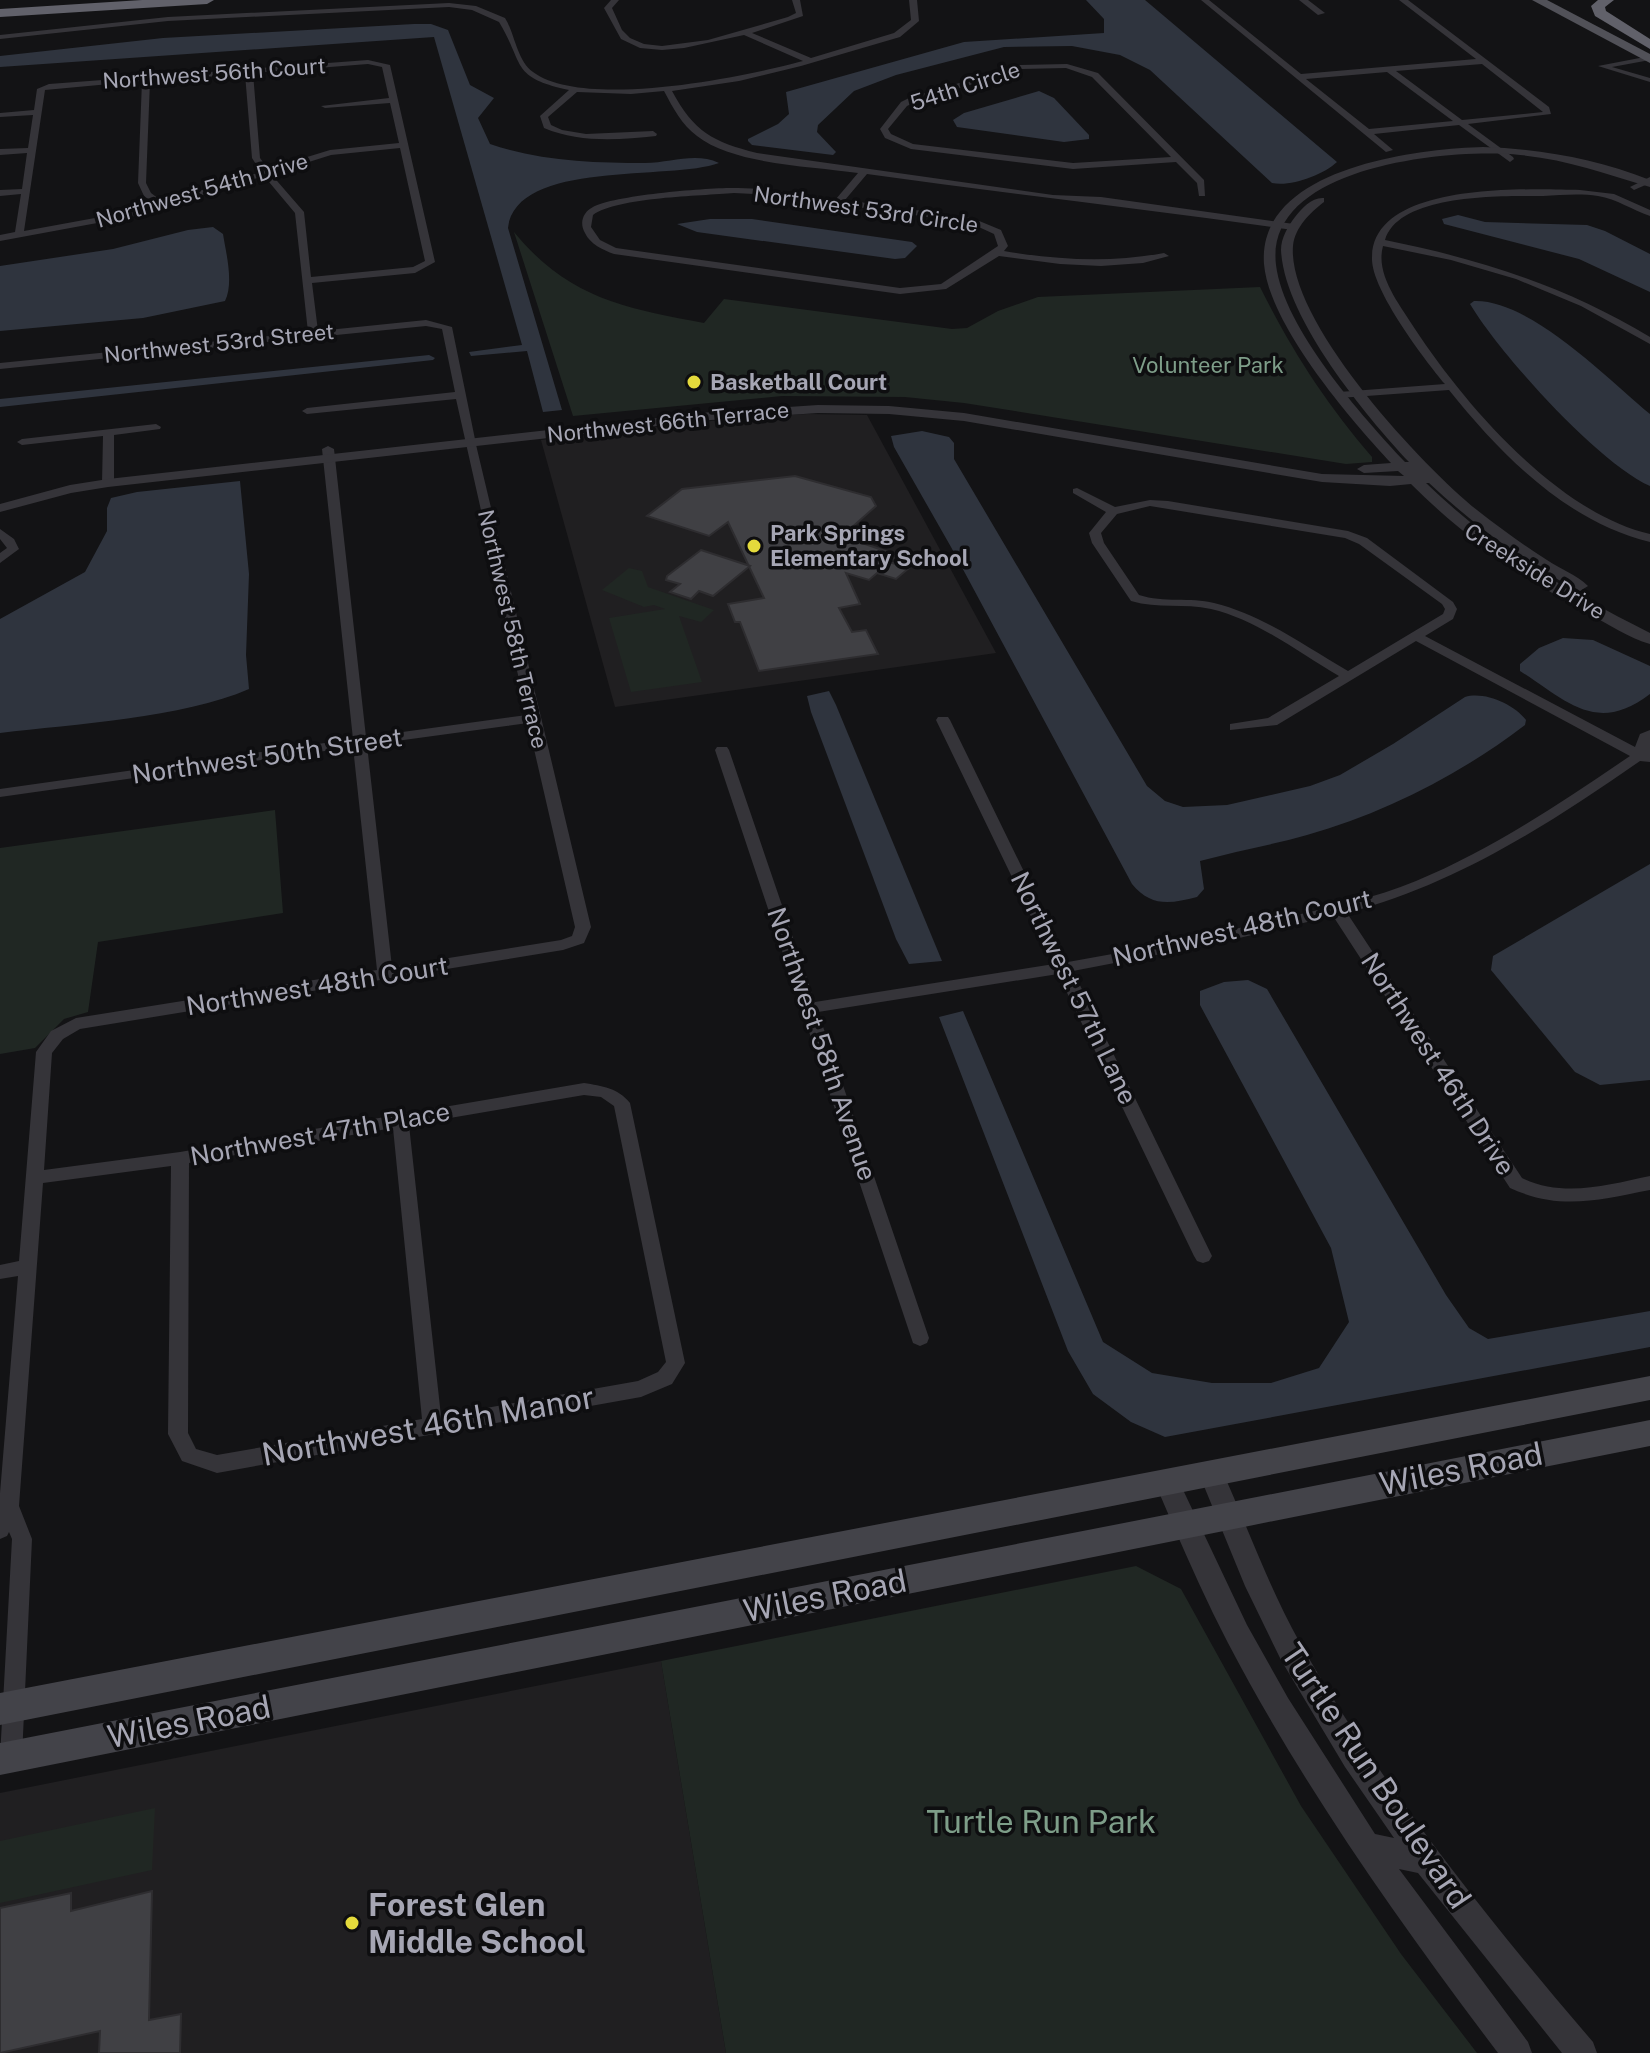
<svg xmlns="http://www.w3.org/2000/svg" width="1650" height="2053" font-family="'Public Sans',sans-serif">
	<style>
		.built { fill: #201f21 }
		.green { fill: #202723 }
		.water { fill: #2f343e }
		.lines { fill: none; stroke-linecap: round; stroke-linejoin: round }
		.canal { fill: #2f343e; fill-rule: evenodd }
		.building { fill: #404044; stroke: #2e2d30; stroke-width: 2 }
		.minor { fill: #353439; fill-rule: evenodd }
		.tertiary { fill: #353439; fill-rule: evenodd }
		.secondary { fill: #434349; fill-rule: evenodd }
		.primary { fill: #515158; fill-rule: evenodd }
		.motorway { fill: #61616a; fill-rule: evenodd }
		.poi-dot { fill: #e4da3c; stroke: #0e0e10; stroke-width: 3 }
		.labels { text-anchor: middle; stroke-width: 7; stroke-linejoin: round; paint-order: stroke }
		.far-street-label { font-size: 22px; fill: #a6a6b4; stroke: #0e0e10 }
		.far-park-label { font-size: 22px; fill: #7e9e89; stroke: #0e0e10 }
		.far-poi-label { font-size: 22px; font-weight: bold; fill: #a6a6b4; stroke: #0e0e10; text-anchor: start }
		.street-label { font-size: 26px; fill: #a6a6b4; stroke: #0e0e10 }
		.near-street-label { font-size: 32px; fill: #a6a6b4; stroke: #0e0e10 }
		.near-park-label { font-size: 32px; fill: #7e9e89; stroke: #0e0e10 }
		.near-poi-label { font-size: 32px; font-weight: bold; fill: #a6a6b4; stroke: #0e0e10; text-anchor: start }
	</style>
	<rect width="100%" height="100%" fill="#131315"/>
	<g class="built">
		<path d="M807 414 867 415 996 653 615 707 541 440 729 419Z"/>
		<path d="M661 1661 726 2053H0V1793Z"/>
	</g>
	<g class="green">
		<path d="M514 232C568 298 624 308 704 323L724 299 952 329 967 328 998 311 1038 297 1260 287C1292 351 1325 402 1372 457V462L1346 464 964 403 905 397 782 396 573 416Z"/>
		<path d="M629 568 642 571 648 587 714 610 701 622 679 616 702 682 631 692 609 618 665 609 654 605 644 607 602 590Z"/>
		<path d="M275 810 283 913 98 942 88 1012 64 1019 35 1048 0 1054V848Z"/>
		<path d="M1136 1566 1181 1589 1301 1806 1401 1954 1477 2053H726L661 1661Z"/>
		<path d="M155 1808 152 1870 0 1903V1841Z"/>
	</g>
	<g class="water">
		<path d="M1086 0H1145L1337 162C1323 175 1291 187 1272 183L1150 70 1120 55 1072 46 1004 47 896 75 854 91 818 125 817 132 836 152 833 155 752 145 748 141V139L778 124 789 114 786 92 964 42 1104 33V19Z"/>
		<path d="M414 24H431L448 30 470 85 494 98 478 118 490 144C540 161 593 163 645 163 671 163 695 152 719 163 671 181 516 159 508 228L562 410 543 412 527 351 471 356 469 352 522 345 434 37 0 67V56L163 38Z"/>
		<path d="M1039 91 1054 98 1089 135V139L1064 142 957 127 953 120 964 113Z"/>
		<path d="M1458 215 1485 222 1587 225 1605 231 1650 254V292L1579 259 1444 224 1442 219Z"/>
		<path d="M710 219H752L912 242 917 246 905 258 895 259 697 232 677 224Z"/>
		<path d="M213 227 223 234C226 253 234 283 225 301L143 318 0 331V266L113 249 188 230Z"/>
		<path d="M1474 301C1530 299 1609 380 1650 414V486C1598 463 1500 354 1470 304Z"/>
		<path d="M922 431 949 437 954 443V459L1147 786 1165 801 1183 807 1227 805 1310 786 1340 775 1393 744 1465 697C1484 691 1514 704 1526 720L1525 725C1461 774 1385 813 1307 835 1272 845 1236 851 1200 861L1204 889 1197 897C1170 904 1151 907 1132 884L951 547 894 447 891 436Z"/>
		<path d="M240 481 249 574 246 655 249 689C183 718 74 724 0 733V619L85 572 107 531V508L111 498 137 492Z"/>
		<path d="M1563 638 1593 640 1650 666V694C1596 735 1567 701 1520 671V664L1539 648Z"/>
		<path d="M829 691 836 705 942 961 909 964 896 939 811 712 807 696Z"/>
		<path d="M1650 864V1080L1600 1085 1575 1072 1491 970 1493 956Z"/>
		<path d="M1248 980 1267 989 1446 1295 1469 1328 1488 1339 1650 1311V1347L1165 1437 1131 1422 1093 1394 1068 1351 939 1017 963 1011 1103 1342 1152 1373 1212 1383H1271L1319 1368 1349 1322 1331 1248 1200 1005V991L1224 982Z"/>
	</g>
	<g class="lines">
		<path class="canal" d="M429 355 435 358 433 360 0 407V399Z"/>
	</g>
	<g class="building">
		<path d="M795 476 871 497 876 506 842 536 897 555 889 562 909 568 896 579 877 573 869 580 846 573 860 604 839 608 852 632 866 630 878 654 759 671 740 622H735L728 604 764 598 728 522 709 536 647 516 682 489Z"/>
		<path d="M701 550 750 566 713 596 699 591 691 599 670 592 680 584 666 580 667 576Z"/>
		<path d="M152 1891 149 2020 181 2014 180 2053H99L100 2031 0 2053V1908L71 1893V1911Z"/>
	</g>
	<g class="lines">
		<g class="minor">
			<path d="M611 0H619L612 8 622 30 630 38 644 44 662 46 708 40 788 17 796 13 792 0H800L803 16 752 33 811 58 894 33 911 20 909 0H917L919 21 900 37 801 66 739 81 672 91C694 132 713 142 757 153L1053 195 1101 197 1294 224 1299 227 1294 230C1152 210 1009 194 867 174L845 200 972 218 1001 230 1008 246 1004 251C1058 260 1110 263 1164 253L1169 256 1143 263 1101 266 1060 264 999 256 946 289 900 294 614 254C603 250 590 244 585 233 579 223 583 212 593 207 614 195 712 187 738 188 771 189 804 194 836 199L858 173C812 166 734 165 697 136 682 125 673 108 664 91L631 94 577 92 548 117 551 125 562 130 586 134 653 131 657 134 656 136C619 140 579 143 544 128L540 116 569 90C510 77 525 65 499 22L472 10 449 7 168 21 0 39V35L168 17 449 3 476 6 505 18C515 34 517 61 533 72 584 110 744 77 803 61L744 35 684 48 662 50 640 48 621 39 604 8ZM734 193 773 195 970 223 994 234 998 246 941 284 900 288 616 248 600 240 591 227 593 215C618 197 700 196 734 193Z"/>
			<path d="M1201 0H1209L1301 74 1476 59 1399 0H1408L1549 107 1551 114 1468 124 1513 157 1514 159 1510 162 1459 125 1374 134 1393 150 1386 152ZM1482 64 1543 112 1462 120 1396 71ZM1387 72 1453 121 1369 129 1306 79Z"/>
			<path d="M1299 0H1308L1325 13 1318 15Z"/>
			<path d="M1650 56V60L1612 67 1650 78V82L1598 66Z"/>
			<path d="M368 60 390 65 435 262 415 273 312 283 318 331 426 320 452 327 477 449 591 927 584 943 563 950 391 978 385 981 380 980 80 1029 63 1039 52 1053 44 1170 180 1152 584 1083C602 1086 618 1088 630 1103L685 1363 672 1384 641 1397 217 1473 182 1461 168 1434 171 1166 43 1183 19 1506 32 1539 22 1757 19 1765 11 1768 3 1765 0 1757 12 1539 9 1532 7 1536 0 1539V1493L18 1276 0 1279V1265L19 1261 36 1052 51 1031 76 1018 377 970 353 747 0 797V789L353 739 322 449 328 446 334 449 366 737 527 715 456 399 307 414 302 411 307 408 455 392 442 329 426 326 0 369V363L308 332 295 213 264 176 135 216 0 241V235L15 232 21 194 0 196V190L22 189 27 153 0 155V149L28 148 33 115 0 117V113L34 110 37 89 49 84ZM368 64 382 67 389 98 321 106 325 108 390 103 399 143 330 150 268 169 260 158 253 73ZM245 74 252 158 261 172 163 202 151 193 146 183 150 81ZM142 81 138 183 144 196 155 204 133 211 24 231 45 90ZM400 148 425 261 413 267 311 277 304 212 271 174 331 155ZM528 723 575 927 572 936 561 940 392 967 367 745ZM584 1095 601 1097 614 1106 666 1362 658 1372 638 1381 441 1416 409 1125ZM393 1128 422 1419 217 1455 196 1449 188 1433 189 1163Z"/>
			<path d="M1067 64 1098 73 1204 180 1205 196H1199L1197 183 1176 162 1073 169 911 149 885 138 880 129 901 102 909 98 1020 65ZM1066 68 1092 77 1171 157 1073 163 913 144 891 134 888 129 907 106 915 102 1021 69Z"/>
			<path d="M1650 177V183L1634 190 1630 187Z"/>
			<path d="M1580 190 1614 194 1650 210V216C1632 210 1617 199 1598 196 1580 193 1561 195 1543 196 1503 196 1399 193 1385 240 1480 259 1567 287 1650 337V344L1581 306 1516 279 1451 260 1383 246C1375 275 1400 305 1415 329 1465 405 1558 513 1650 534V542C1567 522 1501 455 1449 390L1339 398 1334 395 1339 392 1445 384C1424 359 1371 289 1372 258 1372 181 1529 189 1580 190Z"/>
			<path d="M156 424 161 427 160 429 114 435V483L108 486 102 483 103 436 22 445 17 442 22 439Z"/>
			<path d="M1077 488 1115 507 1150 500 1168 501 1348 531 1367 538 1453 602 1457 609 1453 619 1425 636 1635 747 1640 734 1650 730V762L1640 761C1548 825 1456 884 1347 913L1522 1178C1564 1198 1607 1185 1650 1176V1190C1598 1200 1560 1211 1510 1188L1333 916 1218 943 1073 971 1212 1256 1209 1261 1203 1263 1197 1261 1194 1256 1058 974 818 1012 929 1338 927 1343 920 1346 913 1343 715 750 717 747H727L729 750 815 1002 1054 964 936 720 938 717H948L950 720 1068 962C1142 949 1215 934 1288 917 1331 907 1375 898 1416 881 1493 849 1562 802 1630 756L1416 641 1277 725 1230 730V724L1268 718 1339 676C1299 653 1258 620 1211 609 1184 603 1158 609 1131 601L1092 543 1089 533 1106 512 1073 493V489ZM1150 506 1345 538 1359 544 1442 604 1445 609 1443 614 1348 671C1305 646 1263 615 1214 603 1190 597 1164 603 1139 595L1104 543 1101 533 1117 514Z"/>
			<path d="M0 529 14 539 19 549 0 563V553L7 548 0 539Z"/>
		</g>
		<g class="tertiary">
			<path d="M1483 147C1542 149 1596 159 1650 180V187C1606 174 1566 159 1520 155 1452 148 1264 165 1276 265 1284 329 1362 416 1405 462H1409C1364 414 1284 317 1281 250 1281 238 1288 226 1295 217 1302 208 1312 197 1324 198V202C1310 213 1295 227 1293 246 1287 321 1421 465 1477 510 1500 528 1523 545 1547 560 1560 569 1577 575 1588 586L1580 591 1575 589C1521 560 1473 524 1429 483H1426C1492 547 1568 592 1650 633V644C1629 638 1608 624 1589 614 1523 578 1464 537 1411 484L1390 486 1322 482 964 421 889 414 818 413 711 420 108 487 71 493 0 512V504L70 485 108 479 711 412 818 405 889 406 964 413 1322 474 1404 476 1398 471 1364 473 1357 469 1364 465 1391 463C1350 419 1269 325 1264 264 1257 168 1415 149 1483 147Z"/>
			<path d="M1211 1463 1220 1466C1247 1525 1268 1586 1300 1643 1382 1787 1485 1916 1593 2042L1597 2053H1562L1418 1873 1399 1869 1528 2042 1532 2053H1498C1399 1922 1304 1788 1228 1643 1201 1591 1178 1537 1155 1483L1158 1475 1167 1472 1176 1475 1247 1625 1288 1698 1375 1834 1394 1838 1345 1767 1281 1660 1245 1586 1199 1474 1202 1466Z"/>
		</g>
		<g class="secondary">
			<path d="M1650 1376V1400L0 1725V1693Z"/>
			<path d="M1650 1420V1446L0 1775V1743Z"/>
		</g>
		<path class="primary" d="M1532 0H1547L1650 54V63Z"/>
		<g class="motorway">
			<path d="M142 0H214L207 4 0 17V9Z"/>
			<path d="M1598 0H1614L1605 7 1606 11 1650 39V49L1595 16 1591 6Z"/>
		</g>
	</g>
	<g class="poi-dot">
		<circle cx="694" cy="382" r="8"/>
		<circle cx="754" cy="546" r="8"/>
		<circle cx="352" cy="1923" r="8"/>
	</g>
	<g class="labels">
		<g class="far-street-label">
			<text transform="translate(214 73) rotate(-4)" y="8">Northwest 56th Court</text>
			<text transform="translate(965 86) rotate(-18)" y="8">54th Circle</text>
			<text transform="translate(202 190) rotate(-16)" y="8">Northwest 54th Drive</text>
			<text transform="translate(866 209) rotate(8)" y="8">Northwest 53rd Circle</text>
			<text transform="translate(219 343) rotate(-6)" y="8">Northwest 53rd Street</text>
			<text transform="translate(668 422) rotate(-6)" y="8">Northwest 66th Terrace</text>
			<text transform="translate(1535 571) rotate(32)" y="8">Creekside Drive</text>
			<text transform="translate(513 629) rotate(77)" y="8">Northwest 58th Terrace</text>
		</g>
		<g class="far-park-label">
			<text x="1208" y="373">Volunteer Park</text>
		</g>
		<g class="far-poi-label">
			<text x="710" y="390">Basketball Court</text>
			<text x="770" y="541">Park Springs<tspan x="770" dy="25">Elementary School</tspan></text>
		</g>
		<g class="street-label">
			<text transform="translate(267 756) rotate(-8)" y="9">Northwest 50th Street</text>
			<text transform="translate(1242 928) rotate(-13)" y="9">Northwest 48th Court</text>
			<text transform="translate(317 986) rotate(-9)" y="9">Northwest 48th Court</text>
			<text transform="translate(1074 988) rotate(64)" y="9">Northwest 57th Lane</text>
			<text transform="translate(822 1044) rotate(71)" y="9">Northwest 58th Avenue</text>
			<text transform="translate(1438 1064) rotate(57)" y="9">Northwest 46th Drive</text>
			<text transform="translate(320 1134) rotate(-10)" y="9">Northwest 47th Place</text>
		</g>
		<g class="near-street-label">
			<text transform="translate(428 1426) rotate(-10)" y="11">Northwest 46th Manor</text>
			<text transform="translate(1461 1469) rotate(-11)" y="11">Wiles Road</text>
			<text transform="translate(825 1596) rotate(-11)" y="11">Wiles Road</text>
			<text transform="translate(189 1722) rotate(-11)" y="11">Wiles Road</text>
			<text transform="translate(1376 1776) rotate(56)" y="11">Turtle Run Boulevard</text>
		</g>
		<g class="near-park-label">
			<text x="1041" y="1833">Turtle Run Park</text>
		</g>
		<g class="near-poi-label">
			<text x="368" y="1916">Forest Glen<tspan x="368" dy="37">Middle School</tspan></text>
		</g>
	</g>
</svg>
